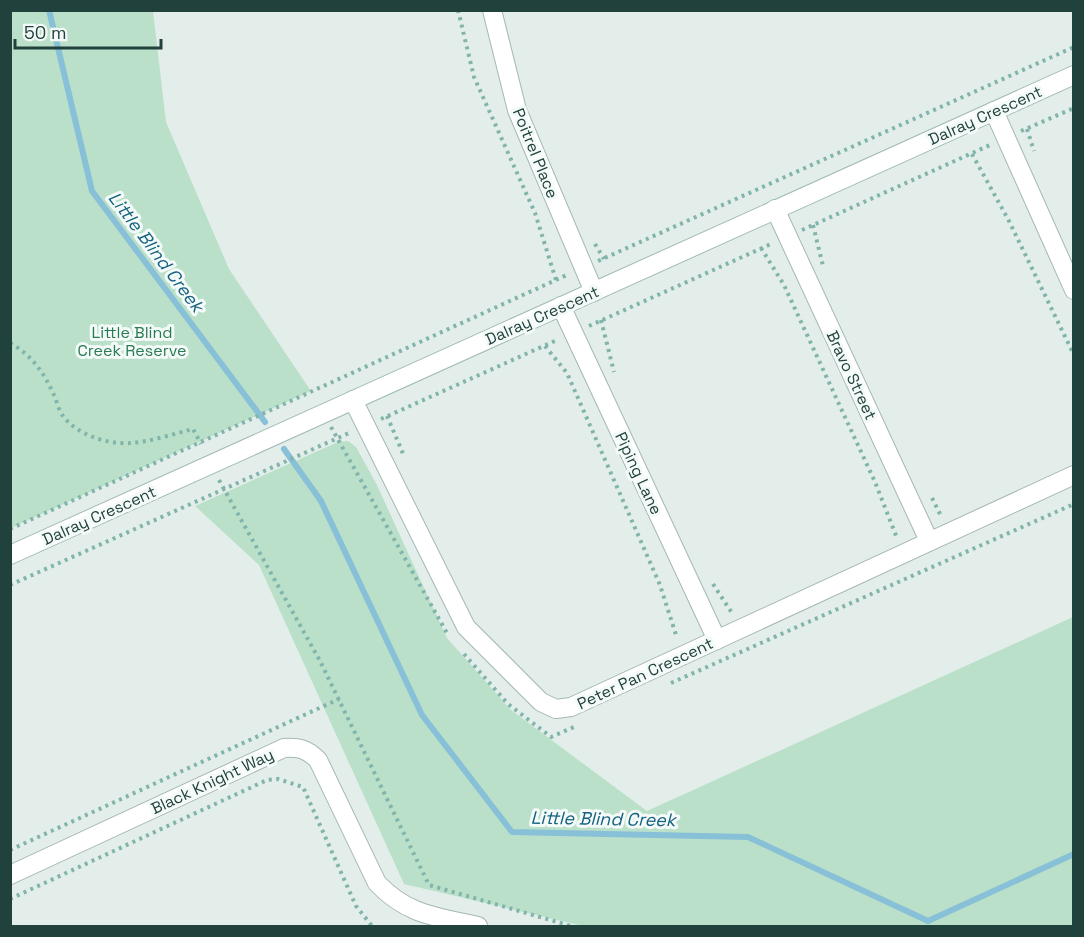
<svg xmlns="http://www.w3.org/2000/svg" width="1084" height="937" font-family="'Space Grotesk',sans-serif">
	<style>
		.green { fill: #bbe0ca }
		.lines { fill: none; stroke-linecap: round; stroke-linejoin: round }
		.stream { stroke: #88c0d7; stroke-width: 6 }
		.street-casing { stroke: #a5b7b3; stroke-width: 20 }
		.secondary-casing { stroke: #a1bbb5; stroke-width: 20 }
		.path { stroke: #81b4ab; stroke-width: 4; stroke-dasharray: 3 4.5; stroke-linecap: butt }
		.street { stroke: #fff; stroke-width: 18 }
		.secondary { stroke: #fff; stroke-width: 18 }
		.labels { text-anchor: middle; stroke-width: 6; stroke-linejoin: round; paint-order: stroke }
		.street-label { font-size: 16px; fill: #21413d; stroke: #f4faf8 }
		.park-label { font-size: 16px; fill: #287b53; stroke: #f4faf8 }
		.water-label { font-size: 18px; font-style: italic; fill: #166282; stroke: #f4faf8 }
	</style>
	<rect width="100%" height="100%" fill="#e3eeeb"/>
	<g class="green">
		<path d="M10 11H153L166 122 229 269 311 391 11 528Z"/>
		<path d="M348 441 356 447 376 483 447 638 511 710 647 811 1073 617V926H583L404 884 259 565 195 506 338 442Z"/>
	</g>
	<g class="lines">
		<g class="stream">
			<path d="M49 10 92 191 265 422"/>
			<path d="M284 449 321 501 422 715 512 832 748 837 928 921 1074 854"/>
		</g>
		<defs>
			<g id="street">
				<path d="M492 10 517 110 594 292"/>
				<path d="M994 111 1074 290"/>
				<path d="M775 209 929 541"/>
				<path d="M561 306 717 640"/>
				<path d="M353 400 466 627 541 702 556 709 571 707 1074 475"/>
				<path d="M10 875 284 748C299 747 307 749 318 760L377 883C407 915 437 917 478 926"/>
			</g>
			<path id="secondary" d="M10 555 1074 75"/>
		</defs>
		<use href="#street" class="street-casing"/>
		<use href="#secondary" class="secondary-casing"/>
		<g class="path">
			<path d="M458 10 474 77 535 213 556 280"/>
			<path d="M1027 129 1034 151"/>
			<path d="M1021 131 1074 108"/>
			<path d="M972 154 1009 221 1074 355"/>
			<path d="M813 225 823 266"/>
			<path d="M802 230 990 145"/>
			<path d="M595 244 604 259"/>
			<path d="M761 248 784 285 875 482 897 538"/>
			<path d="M598 261 1074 47"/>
			<path d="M601 320 614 372"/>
			<path d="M589 326 771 244"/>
			<path d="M10 343C32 355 44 373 54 395 57 402 59 411 63 416 76 434 108 445 130 443 150 442 173 434 193 429L201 444"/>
			<path d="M545 346 567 373 660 585 677 638"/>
			<path d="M387 416 404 456"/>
			<path d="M381 419 557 340"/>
			<path d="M331 427 448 635"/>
			<path d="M219 480 320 661 429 885 571 926"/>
			<path d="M932 498 942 518"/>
			<path d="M10 529 569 274"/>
			<path d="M713 584 732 613"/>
			<path d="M10 585 349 433"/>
			<path d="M464 654 508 704 551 737 574 727"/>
			<path d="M671 683 1074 504"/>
			<path d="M10 850 339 699"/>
			<path d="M10 899 267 780 278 779 303 787 356 906 372 926"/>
		</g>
		<use href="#street" class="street"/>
		<use href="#secondary" class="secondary"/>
	</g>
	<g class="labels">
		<g class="street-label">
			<text transform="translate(985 115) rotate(-24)" y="6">Dalray Crescent</text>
			<text transform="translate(536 153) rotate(68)" y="6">Poitrel Place</text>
			<text transform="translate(542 315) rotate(-24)" y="6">Dalray Crescent</text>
			<text transform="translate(852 375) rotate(65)" y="6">Bravo Street</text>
			<text transform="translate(639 473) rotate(65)" y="6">Piping Lane</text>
			<text transform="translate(99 515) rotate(-24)" y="6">Dalray Crescent</text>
			<text transform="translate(645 673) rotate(-25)" y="6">Peter Pan Crescent</text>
			<text transform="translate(212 781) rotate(-25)" y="6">Black Knight Way</text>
		</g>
		<g class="park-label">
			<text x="132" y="338">Little Blind<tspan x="132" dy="18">Creek Reserve</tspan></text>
		</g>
		<g class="water-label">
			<text transform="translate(156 252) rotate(53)" y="6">Little Blind Creek</text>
			<text transform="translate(603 819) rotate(1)" y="6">Little Blind Creek</text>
		</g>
	</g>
	<rect width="1084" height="937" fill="none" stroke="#21413d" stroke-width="24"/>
	<path d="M15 39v9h146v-9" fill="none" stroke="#21413d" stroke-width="3"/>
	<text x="24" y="39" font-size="18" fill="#21413d" stroke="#f4faf8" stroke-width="4.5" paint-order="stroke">50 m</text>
</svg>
